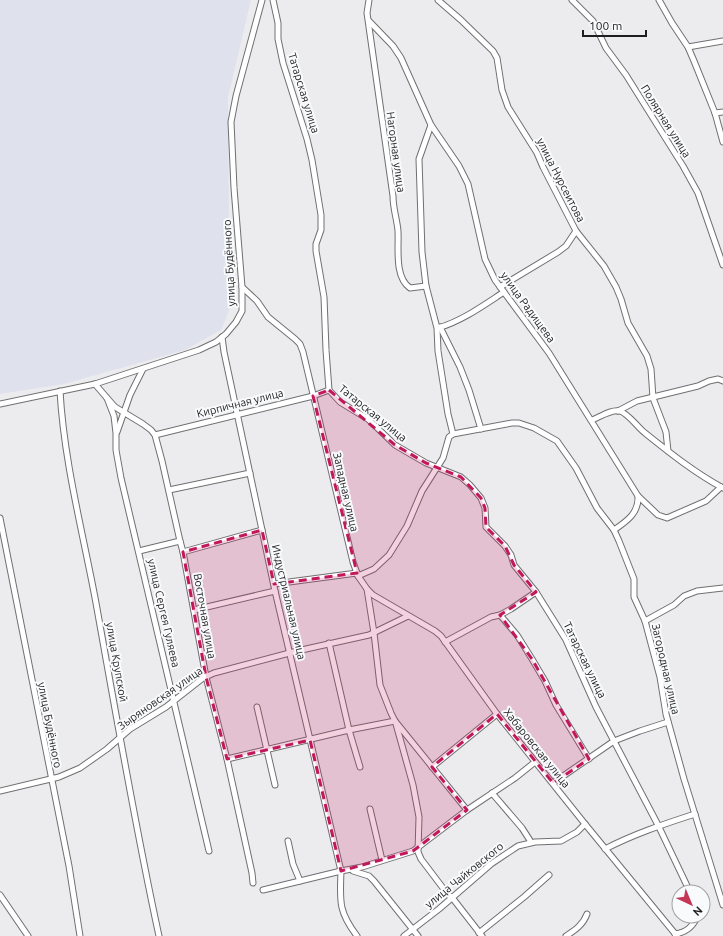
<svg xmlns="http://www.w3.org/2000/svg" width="723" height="936" font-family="Ubuntu,sans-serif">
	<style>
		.built { fill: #dfe2ec }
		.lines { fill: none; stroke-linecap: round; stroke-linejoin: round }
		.minor-casing { stroke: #707072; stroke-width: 7 }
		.minor { stroke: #fff; stroke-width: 5 }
		.marked { fill: #c2185b; fill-opacity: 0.2; stroke: #c2185b; stroke-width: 3; stroke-dasharray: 8 5; stroke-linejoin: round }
		.labels { text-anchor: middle; stroke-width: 4; stroke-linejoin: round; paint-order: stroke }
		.street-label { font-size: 11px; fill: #1e1e1f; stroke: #f9fafc }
	</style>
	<rect width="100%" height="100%" fill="#ececef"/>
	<path class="built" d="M0 0H251L228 97 229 222 236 294 221 330 185 350 64 384 0 394Z"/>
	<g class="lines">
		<defs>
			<g id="minor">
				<path d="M273 0 278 23V39L283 63 307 139 312 160 321 215V230L316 244V251L324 297 326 350 329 390 340 402 368 419 395 445 426 463 461 477 470 485 481 498 485 508 486 527 505 546 511 555 514 565 536 592 566 640 596 707 658 825 690 892"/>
				<path d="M369 0 367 13 393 196C393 209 397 219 398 231 399 247 394 277 410 288L426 286"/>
				<path d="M438 0 461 20 493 51 497 58 502 90 508 107 537 153 543 167 576 231 604 266 616 287 621 299 628 323 647 356 651 369 653 398 666 432 668 451"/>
				<path d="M572 0 593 21 606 48 626 75 683 166 698 193 723 265"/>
				<path d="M659 0 672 23 688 47 694 61 715 113 723 142"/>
				<path d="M369 21 393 46 401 58 431 125 459 166 468 184 485 259 495 280 549 353 638 496C639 513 627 521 614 530"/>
				<path d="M688 47 723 41"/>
				<path d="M715 113 723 112"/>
				<path d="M431 125 419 159 422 252 426 286 437 328 438 351 448 414 453 434"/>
				<path d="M242 287 257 301 268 317 295 339 300 344 303 352 353 562 358 576 367 589 374 633 380 685 391 713 395 721 467 810"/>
				<path d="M500 287 558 252 566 246 576 231"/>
				<path d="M440 327 460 367 469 390 481 429"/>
				<path d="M438 328C462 321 484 305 504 292"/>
				<path d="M222 337 224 352 275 591 341 871C340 901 338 911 357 936"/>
				<path d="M95 384 107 398 114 416 116 433V450L121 478 209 851"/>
				<path d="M60 391C64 462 83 533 96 603 116 714 135 826 159 936"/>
				<path d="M107 398 115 407 143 424 151 430 155 435 162 461 180 541 183 552 206 677 227 759 252 873 253 883"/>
				<path d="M0 404 95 384 199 350 216 342 226 334 236 322 242 311V287L234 188 231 122 236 96 262 0"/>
				<path d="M618 411 637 401 698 386 709 381 718 379 723 381"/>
				<path d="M592 420C600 417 611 409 620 411 629 414 638 428 645 433 670 453 695 473 723 488"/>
				<path d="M117 432 130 395 143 369"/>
				<path d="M155 435 313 396 329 390"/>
				<path d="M169 490 250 473"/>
				<path d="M638 496 658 515 667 518 706 501 721 487"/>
				<path d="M0 518 69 866 80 936"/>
				<path d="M139 551 180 541"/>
				<path d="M183 552 262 530"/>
				<path d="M358 576 374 569 389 555 407 526 422 491 443 458 449 437 453 434 512 423H519L534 428 557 441 576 468 597 508 614 530 619 541 634 579V597L645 621 660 677 666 714 684 779 723 905"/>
				<path d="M274 584 357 573"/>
				<path d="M367 589 373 595 435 631 441 636 497 714 585 824 677 936"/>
				<path d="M194 610 275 591"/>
				<path d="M500 615 517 635 532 659 545 681 556 705 589 759"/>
				<path d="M645 621 674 605 684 596 697 591 723 588"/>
				<path d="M445 642 491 617 500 615 511 609 536 592"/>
				<path d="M329 643 349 730 360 767"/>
				<path d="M257 707 275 785"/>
				<path d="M396 724 413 785 419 817 418 852 421 859 446 892 454 900 482 936"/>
				<path d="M227 759 349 730 395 721"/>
				<path d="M432 767 497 714"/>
				<path d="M553 783 614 741 640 731 668 722"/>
				<path d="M0 791 59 777 80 768 107 749 130 729 166 707 203 678 214 673 297 651 369 635 408 616"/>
				<path d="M492 793 522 828 531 842"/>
				<path d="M370 809 382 860"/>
				<path d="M288 841 293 864 300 881"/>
				<path d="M605 849C634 834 664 824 695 814"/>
				<path d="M353 871 369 876 374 881 418 936"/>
				<path d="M263 890 341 871 362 867 413 851 467 810 515 778 535 762"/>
				<path d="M0 895 28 936"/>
				<path d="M479 933 524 897 549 875"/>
				<path d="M675 934C687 932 692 927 698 916"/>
				<path d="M404 936 439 909 491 864 518 846 535 842 561 841 577 832 585 824"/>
				<path d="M566 936C575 930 583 925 587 914"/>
			</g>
		</defs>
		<use href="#minor" class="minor-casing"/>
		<use href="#minor" class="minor"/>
	</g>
	<path class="marked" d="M329 390 395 445 426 463 461 477 481 498 485 508 486 527 505 546 514 565 536 592 500 615 532 659 589 759 553 783 497 714 432 767 467 810 413 851 341 871 310 740 227 759 206 677 183 552 262 530 274 584 357 573 313 396Z"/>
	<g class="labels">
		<g class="street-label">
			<text transform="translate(304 93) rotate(73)" y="4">Татарская улица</text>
			<text transform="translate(666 121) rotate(58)" y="4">Полярная улица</text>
			<text transform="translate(396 152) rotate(82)" y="4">Нагорная улица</text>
			<text transform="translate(561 180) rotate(63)" y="4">улица Нурсеитова</text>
			<text transform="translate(229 263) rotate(-93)" y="4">улица Будённого</text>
			<text transform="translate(528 307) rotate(54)" y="4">улица Радищева</text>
			<text transform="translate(240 403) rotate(-14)" y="4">Кирпичная улица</text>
			<text transform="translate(373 413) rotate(39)" y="4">Татарская улица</text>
			<text transform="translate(346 492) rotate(77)" y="4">Западная улица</text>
			<text transform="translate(289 602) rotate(77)" y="4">Индустриальная улица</text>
			<text transform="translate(164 613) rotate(77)" y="4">улица Сергея Гуляева</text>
			<text transform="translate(205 616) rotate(80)" y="4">Восточная улица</text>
			<text transform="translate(585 660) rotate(64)" y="4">Татарская улица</text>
			<text transform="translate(117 662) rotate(80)" y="4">улица Крупской</text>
			<text transform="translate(666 669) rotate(77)" y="4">Загородная улица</text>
			<text transform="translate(160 698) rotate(-35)" y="4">Зыряновская улица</text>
			<text transform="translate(50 725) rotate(79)" y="4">улица Будённого</text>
			<text transform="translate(537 748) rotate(51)" y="4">Хабаровская улица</text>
			<text transform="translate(464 875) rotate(-39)" y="4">улица Чайковского</text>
		</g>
	</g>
	<g transform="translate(691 904) rotate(136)"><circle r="19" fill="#f9fafc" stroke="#a1a2a4"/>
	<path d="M0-3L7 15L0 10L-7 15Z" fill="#c53554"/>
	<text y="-6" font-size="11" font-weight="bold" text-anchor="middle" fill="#1e1e1f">N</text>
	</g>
	<path d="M583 30v6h63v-6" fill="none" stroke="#1e1e1f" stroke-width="2"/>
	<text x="589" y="30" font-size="12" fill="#1e1e1f" stroke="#f9fafc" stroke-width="3" paint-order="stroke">100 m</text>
</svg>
